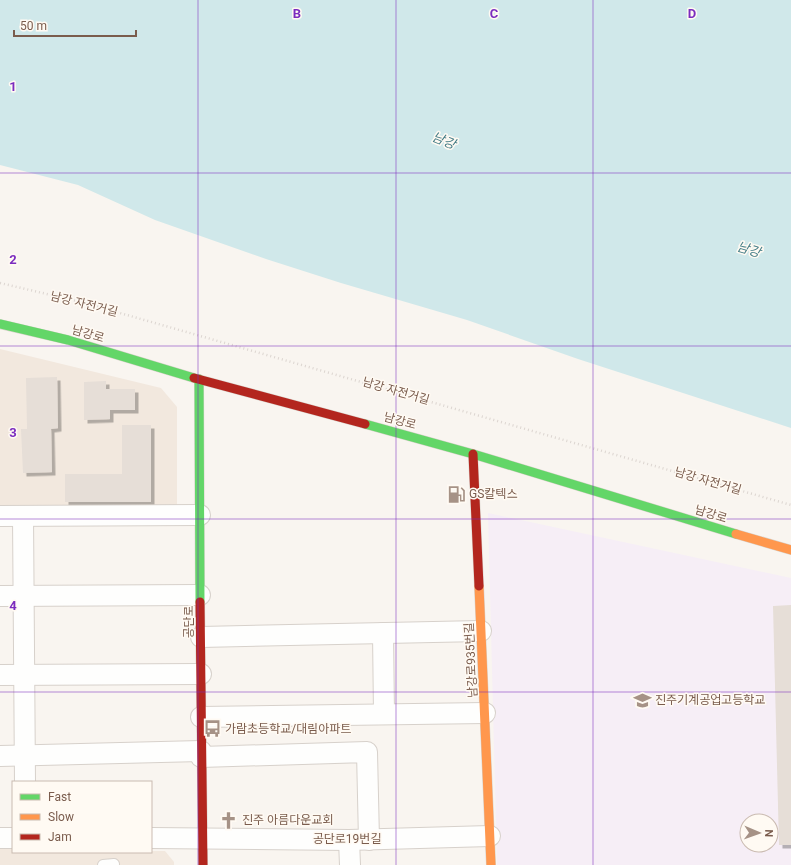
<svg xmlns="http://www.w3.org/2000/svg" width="791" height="865" font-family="Roboto,'Noto Sans KR',sans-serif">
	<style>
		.residential { fill: #f2e8de }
		.education { fill: #f6eef6; fill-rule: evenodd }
		.water { fill: #d0e8ea }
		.building { fill: #e6ded7; filter: url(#shadow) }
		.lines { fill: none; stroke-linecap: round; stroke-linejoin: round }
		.lane-casing { stroke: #d7d1cb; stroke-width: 12 }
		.street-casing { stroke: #d7d1cb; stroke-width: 22 }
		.fast-casing { stroke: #d9d2cb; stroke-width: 10 }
		.slow-casing { stroke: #d9d2cb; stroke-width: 10 }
		.jam-casing { stroke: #d9d2cb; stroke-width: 10 }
		.path { stroke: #dcd5d0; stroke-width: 2.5; stroke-dasharray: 1 3; stroke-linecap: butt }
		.lane { stroke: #fefefd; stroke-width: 10 }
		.street { stroke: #fefefd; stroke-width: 20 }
		.fast { stroke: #63d668; stroke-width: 9 }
		.slow { stroke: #ff974d; stroke-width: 9 }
		.jam { stroke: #b3261e; stroke-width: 9 }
		.grid { fill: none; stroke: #7b2cbf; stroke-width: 1; stroke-opacity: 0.55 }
		.labels { text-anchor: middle; stroke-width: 3; stroke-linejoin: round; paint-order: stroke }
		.street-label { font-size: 12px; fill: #7a5c4d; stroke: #fffaf3 }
		.poi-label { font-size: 12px; fill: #7a5c4d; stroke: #fffaf3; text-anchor: start }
		.water-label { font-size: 13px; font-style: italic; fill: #437c86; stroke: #fffaf3 }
		.grid-label { font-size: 13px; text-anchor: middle; font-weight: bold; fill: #7b2cbf; stroke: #fffaf3; stroke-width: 3; stroke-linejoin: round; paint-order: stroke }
	</style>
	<defs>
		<filter id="shadow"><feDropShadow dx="3.5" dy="3.5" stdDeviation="0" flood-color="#0004"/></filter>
	</defs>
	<rect width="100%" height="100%" fill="#f9f5f0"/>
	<g class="residential">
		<path d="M0 349 161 388 177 407V512L0 511Z"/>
		<path d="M0 849H13V852L165 851 174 862V865H0Z"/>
	</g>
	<path class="education" d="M488 513 791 578V865H497ZM747 821H771V845H747Z"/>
	<path class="water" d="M0 0H791V428L578 359 467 320 341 283 266 259 155 220 78 185 0 165Z"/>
	<g class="building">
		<path d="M57 377 58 428 51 429 52 472 23 473 21 429H27L26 378Z"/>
		<path d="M106 381V389H135V410H110V419L84 420V382Z"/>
		<path d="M122 425H151V502H65V474H122Z"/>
		<path d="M791 605V845H779L773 606Z"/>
	</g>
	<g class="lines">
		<defs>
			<path id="lane" d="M103 865 114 864"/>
			<g id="street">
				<path d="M0 516 200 515"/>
				<path d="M23 516 25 782"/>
				<path d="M0 596 200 595"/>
				<path d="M383 633 384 714"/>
				<path d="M201 637 481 631"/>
				<path d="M0 675 201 674"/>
				<path d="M201 717 485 713"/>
				<path d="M0 756 201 751"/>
				<path d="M201 757 367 752 369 840"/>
				<path d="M0 838H13"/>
				<path d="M151 838 349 840 490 836"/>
				<path d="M349 840 350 865"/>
			</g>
			<g id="fast">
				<path d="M0 324 68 340 194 378"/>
				<path d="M199 379 200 602"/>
				<path d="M365 424 473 454 736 534"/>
			</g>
			<g id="slow">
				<path d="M736 534 791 550"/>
				<path d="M479 586 491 865"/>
			</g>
			<g id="jam">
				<path d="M194 378 365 424"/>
				<path d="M473 454 479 586"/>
				<path d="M200 602 203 865"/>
			</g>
		</defs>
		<use href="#lane" class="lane-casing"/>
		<use href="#street" class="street-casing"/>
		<use href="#fast" class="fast-casing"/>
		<use href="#slow" class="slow-casing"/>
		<use href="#jam" class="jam-casing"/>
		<path class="path" d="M0 283 85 303 791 505"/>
		<use href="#lane" class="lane"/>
		<use href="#street" class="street"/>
		<use href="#fast" class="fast"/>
		<use href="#slow" class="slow"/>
		<use href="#jam" class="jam"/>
	</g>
	<path class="grid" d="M198 0V865M396 0V865M593 0V865M0 173H791M0 346H791M0 519H791M0 692H791"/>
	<defs>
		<symbol id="fuel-bare" viewBox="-9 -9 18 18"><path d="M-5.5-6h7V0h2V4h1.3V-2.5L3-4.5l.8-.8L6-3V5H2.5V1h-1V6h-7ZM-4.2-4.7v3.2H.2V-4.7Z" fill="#a69286" stroke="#fffaf3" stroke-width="2.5" paint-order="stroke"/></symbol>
		<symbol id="school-bare" viewBox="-9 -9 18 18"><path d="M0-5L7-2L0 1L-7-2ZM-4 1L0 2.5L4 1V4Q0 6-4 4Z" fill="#a69286" stroke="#fffaf3" stroke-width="2.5" paint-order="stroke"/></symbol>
		<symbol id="bus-bare" viewBox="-9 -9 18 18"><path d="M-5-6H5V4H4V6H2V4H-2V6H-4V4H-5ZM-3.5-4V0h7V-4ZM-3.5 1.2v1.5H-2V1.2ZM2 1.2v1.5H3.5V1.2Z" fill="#a69286" stroke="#fffaf3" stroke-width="2.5" paint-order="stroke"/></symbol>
		<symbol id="church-bare" viewBox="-9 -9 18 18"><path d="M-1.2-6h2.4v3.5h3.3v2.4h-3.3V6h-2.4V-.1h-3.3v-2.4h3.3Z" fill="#a69286" stroke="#fffaf3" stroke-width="2.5" paint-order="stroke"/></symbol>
	</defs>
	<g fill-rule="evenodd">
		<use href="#fuel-bare" x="444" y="482" width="25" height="25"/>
		<use href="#school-bare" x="630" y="688" width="25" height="25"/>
		<use href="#bus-bare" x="200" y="716" width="25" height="25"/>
		<use href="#church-bare" x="216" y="808" width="25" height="25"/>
	</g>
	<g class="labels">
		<g class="street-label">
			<text transform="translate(84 304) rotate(14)" y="4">남강 자전거길</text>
			<text transform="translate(88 334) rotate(16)" y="4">남강로</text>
			<text transform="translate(396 391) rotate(16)" y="4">남강 자전거길</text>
			<text transform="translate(400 421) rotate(15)" y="4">남강로</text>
			<text transform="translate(708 481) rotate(16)" y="4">남강 자전거길</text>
			<text transform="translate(711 514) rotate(17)" y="4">남강로</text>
			<text transform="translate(189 622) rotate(-90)" y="4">공단로</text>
			<text transform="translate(471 660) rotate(-93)" y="4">남강로935번길</text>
			<text x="347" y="843">공단로19번길</text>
		</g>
		<g class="poi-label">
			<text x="469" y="498">GS칼텍스</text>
			<text x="655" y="704">진주기계공업고등학교</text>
			<text x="225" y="733">가람초등학교/대림아파트</text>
			<text x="242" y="824">진주 아름다운교회</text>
		</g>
		<g class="water-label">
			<text transform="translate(444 140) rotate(22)" y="5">남강</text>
			<text transform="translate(749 249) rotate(17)" y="5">남강</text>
		</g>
	</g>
	<g class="grid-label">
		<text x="297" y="18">B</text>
		<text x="494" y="18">C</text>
		<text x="692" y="18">D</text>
		<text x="13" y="91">1</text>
		<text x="13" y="264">2</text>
		<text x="13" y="437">3</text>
		<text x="13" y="610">4</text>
	</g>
	<rect x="12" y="781" width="140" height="72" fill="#fffaf3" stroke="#cabbb1"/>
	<rect x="20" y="794" width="20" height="6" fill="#63d668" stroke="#cabbb1"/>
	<text x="48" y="801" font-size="12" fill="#7a5c4d">Fast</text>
	<rect x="20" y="814" width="20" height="6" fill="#ff974d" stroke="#cabbb1"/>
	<text x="48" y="821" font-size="12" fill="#7a5c4d">Slow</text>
	<rect x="20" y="834" width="20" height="6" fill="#b3261e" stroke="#cabbb1"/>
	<text x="48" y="841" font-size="12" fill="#7a5c4d">Jam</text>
	<g transform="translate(759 833) rotate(92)"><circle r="19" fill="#fffaf3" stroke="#cabbb1"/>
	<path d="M0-3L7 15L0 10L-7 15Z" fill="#a69286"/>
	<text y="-6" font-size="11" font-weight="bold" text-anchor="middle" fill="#7a5c4d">N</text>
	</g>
	<path d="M14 30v6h122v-6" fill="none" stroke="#7a5c4d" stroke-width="2"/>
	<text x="20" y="30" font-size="12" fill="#7a5c4d" stroke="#fffaf3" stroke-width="3" paint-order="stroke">50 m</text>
</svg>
